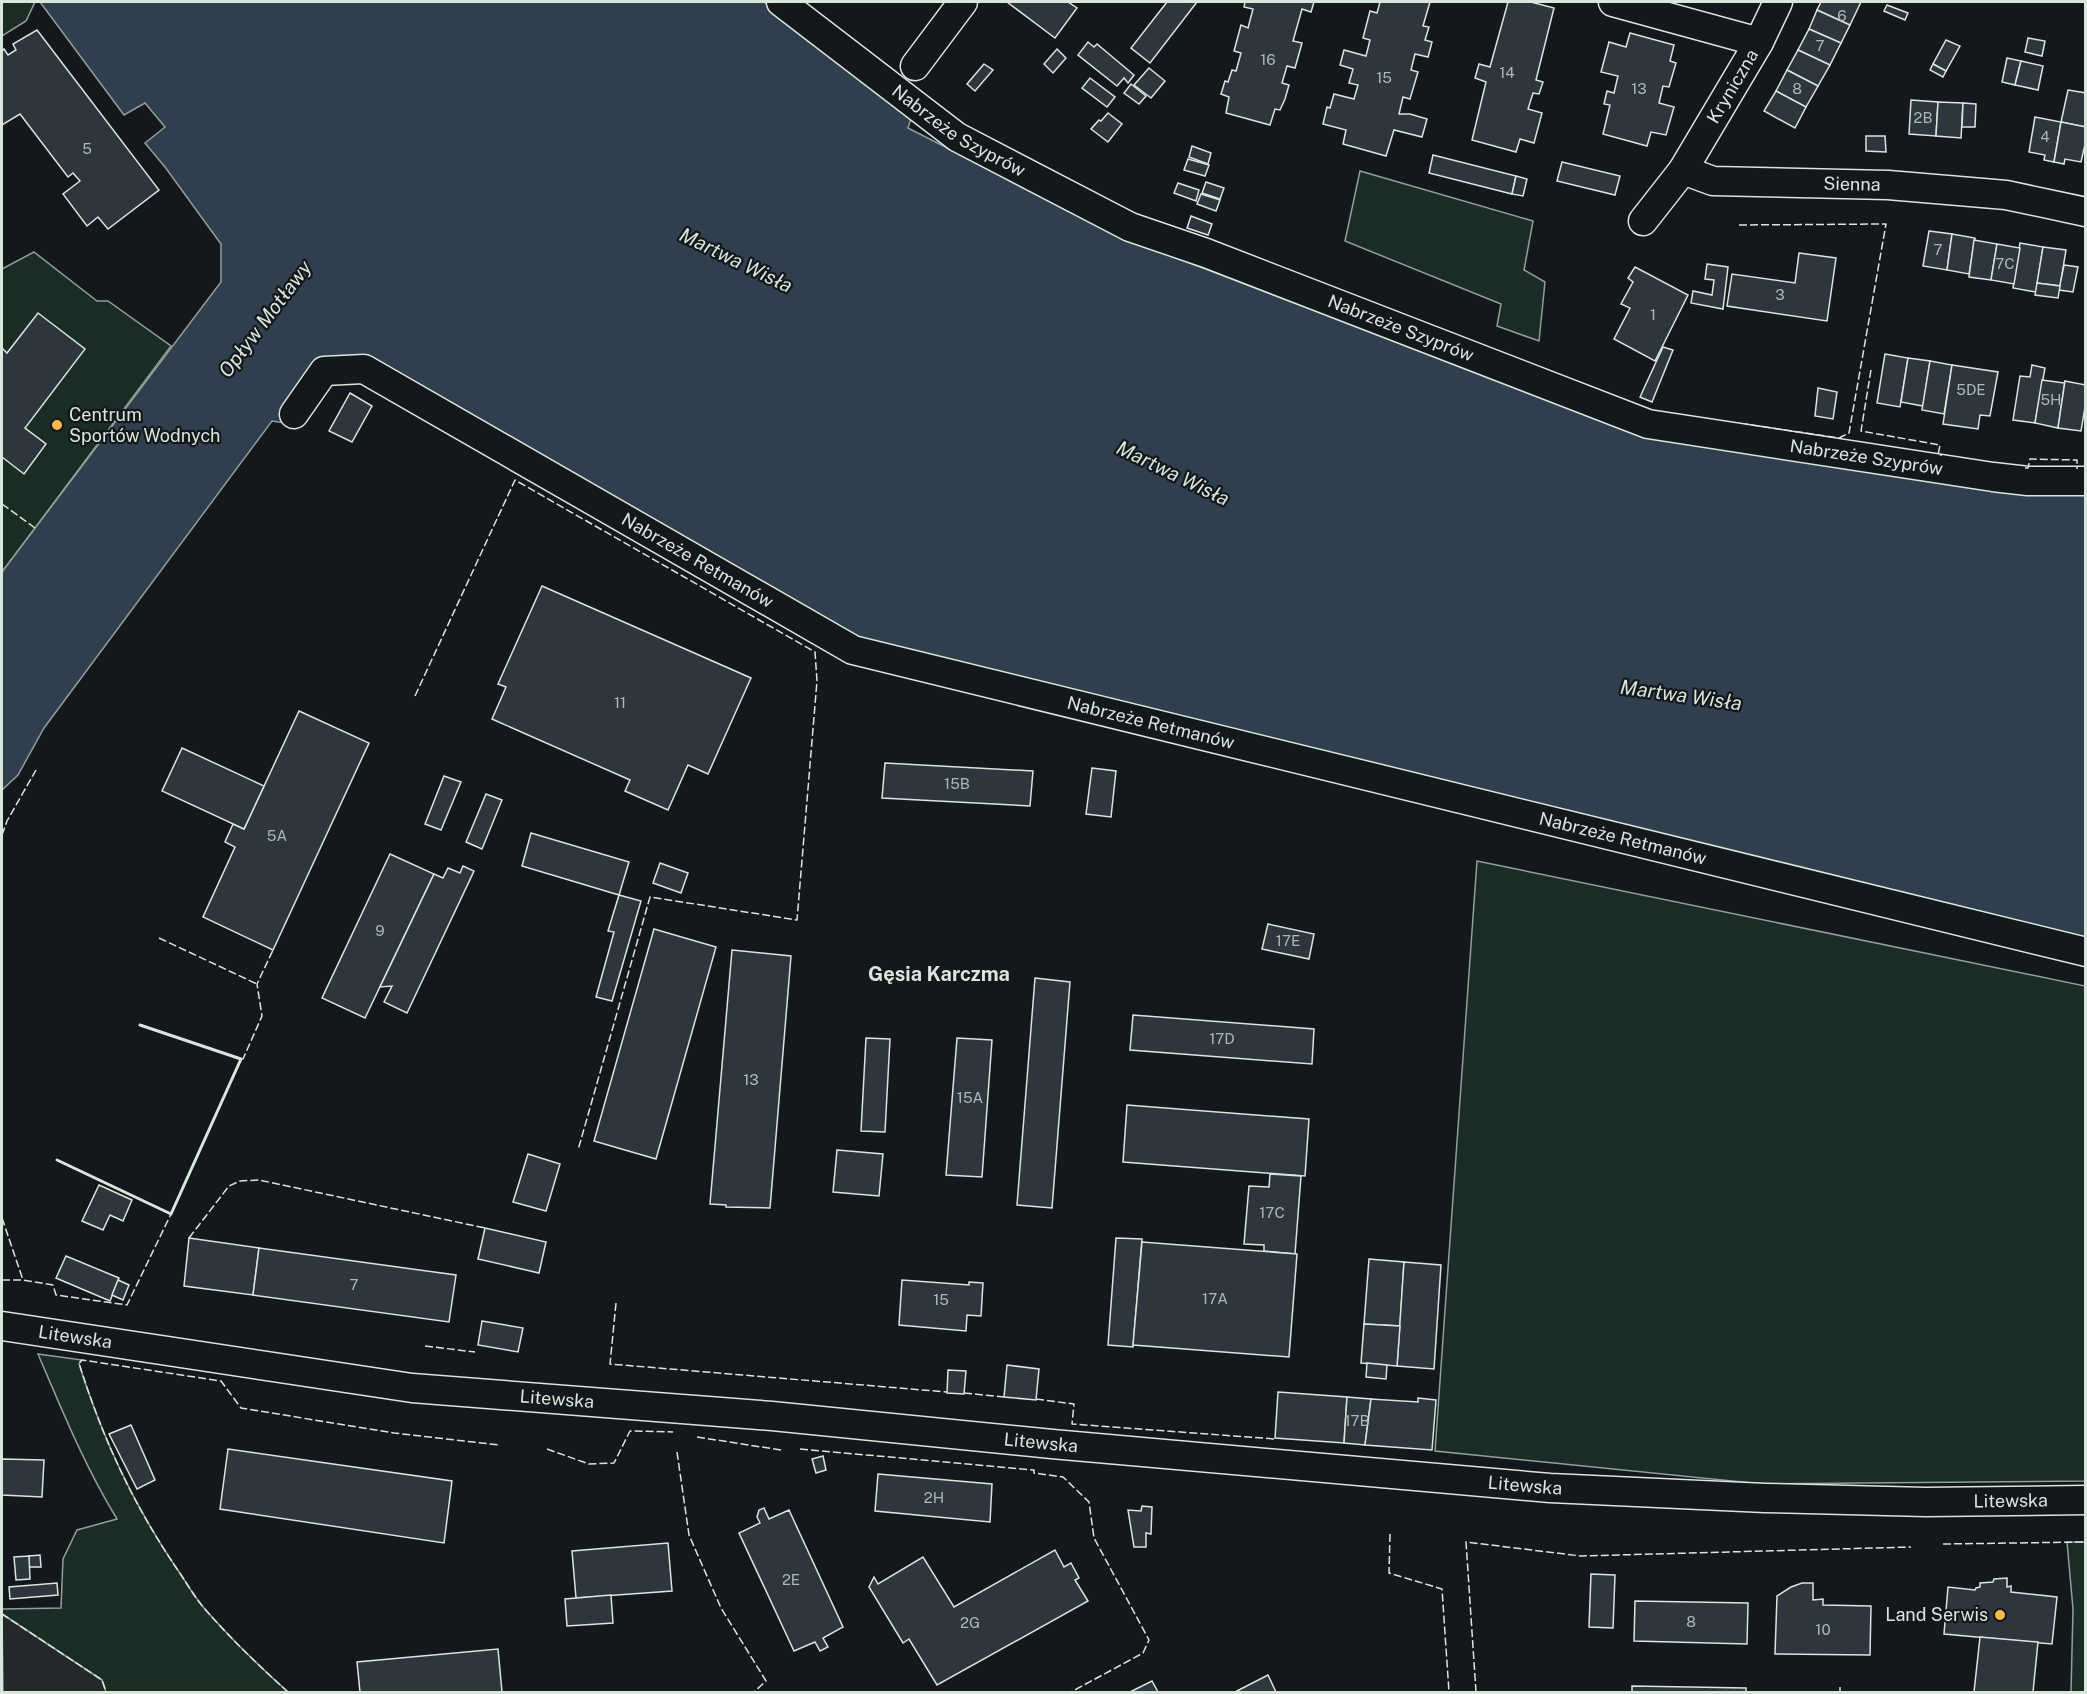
<svg xmlns="http://www.w3.org/2000/svg" width="2087" height="1694" font-family="'Public Sans',sans-serif">
	<style>
		.green { fill: #1a2d24; stroke: #939e99; stroke-width: 1.5 }
		.parking { fill: #24282b; stroke: #939e99; stroke-width: 1.5 }
		.water { fill: #2f3f4d; stroke: #939e99; stroke-width: 1.5 }
		.building { fill: #2c363c; stroke: #d8e6dc; stroke-width: 1.5 }
		.lines { fill: none; stroke-linecap: round; stroke-linejoin: round }
		.minor-casing { stroke: #d8e6dc; stroke-width: 31 }
		.minor { stroke: #14181c; stroke-width: 28 }
		.fence { stroke: #d8e6dc; stroke-width: 1.5; stroke-dasharray: 8 3; stroke-linecap: butt }
		.wall { stroke: #d8e6dc; stroke-width: 3 }
		.poi-dot { fill: #ffb74d; stroke: #14181c; stroke-width: 2 }
		.labels { text-anchor: middle; stroke-width: 4.5; stroke-linejoin: round; paint-order: stroke }
		.number-label { font-size: 15px; fill: #adbab4 }
		.street-label { font-size: 18px; fill: #d8e6dc; stroke: #14181c }
		.poi-label { font-size: 18px; fill: #d8e6dc; stroke: #14181c; text-anchor: start }
		.water-label { font-size: 20px; font-style: italic; fill: #d8e6dc; stroke: #14181c }
		.neighbourhood-label { font-size: 20px; font-weight: bold; fill: #d8e6dc; stroke: #14181c }
	</style>
	<rect width="100%" height="100%" fill="#14181c"/>
	<g class="green">
		<path d="M2 2H35L26 21 2 36Z"/>
		<path d="M1360 171 1533 221 1524 270 1545 282 1539 341 1497 326 1501 304 1345 241Z"/>
		<path d="M34 252 97 301H108L171 346 2 572V269Z"/>
		<path d="M1477 861 2085 986V1481L1762 1484 1435 1451Z"/>
		<path d="M38 1354 82 1360 79 1364C102 1437 132 1502 175 1566 185 1580 193 1595 204 1608 230 1638 259 1666 288 1692H106L102 1680 2 1614V1609L61 1608 63 1559 77 1530 117 1519C85 1467 62 1410 38 1354Z"/>
		<path d="M2067 1542H2085V1692H2071L2073 1609Z"/>
	</g>
	<path class="parking" d="M2 1614 102 1680 106 1692H3Z"/>
	<path class="water" d="M40 2H764L912 115 908 128 1124 238 1644 436 2085 492V947L854 647 364 364 320 368 285 423 272 421 44 728 18 775 2 790V572L221 282V244L165 167 145 143 165 127 145 103 124 115Z"/>
	<g class="building">
		<path d="M1007 2H1068L1077 8 1055 38Z"/>
		<path d="M1167 2H1197L1150 63 1131 48Z"/>
		<path d="M1245 2H1314L1311 12 1302 9 1293 41 1302 43 1295 68 1287 66 1282 83 1289 85 1285 99 1280 110 1275 109 1270 125 1226 113 1229 97 1221 94 1225 81 1228 82 1232 70 1236 71 1241 53 1234 51 1241 25 1248 28 1253 9 1244 7Z"/>
		<path d="M1380 2H1430L1423 26 1429 27 1425 40 1432 42 1428 57 1415 54 1411 70 1418 72 1410 99 1403 97 1399 114H1410L1427 119 1422 137 1394 130 1386 156 1343 144 1346 130 1323 124 1327 107 1330 108 1334 94 1354 99 1358 85 1349 83 1353 69 1340 65 1344 50 1366 56 1370 40 1363 38 1370 11 1377 13Z"/>
		<path d="M1508 2H1531L1554 8 1536 80 1543 82 1539 94 1533 93 1528 109 1542 113 1534 143 1520 139 1516 152 1472 140 1486 82 1475 78 1479 64 1490 67Z"/>
		<path d="M1821 2H1861L1850 25 1817 10Z"/>
		<path d="M1887 5 1908 13 1905 20 1884 11Z"/>
		<path d="M1817 10 1850 25 1841 43 1809 29Z"/>
		<path d="M1809 29 1841 43 1830 65 1798 50Z"/>
		<path d="M37 30 159 190 108 229 98 217 87 226 63 194 80 181 73 173 68 177 20 114 2 125V51L4 49 8 55 16 50 13 44Z"/>
		<path d="M1630 33 1674 45 1670 61 1676 63 1669 87 1663 86 1659 103 1674 107 1666 135 1651 132 1647 146 1603 134 1610 105 1604 104 1607 91 1614 93 1618 76 1601 72 1609 42 1626 47Z"/>
		<path d="M2028 38 2045 41 2042 56 2025 52Z"/>
		<path d="M1946 40 1960 46 1946 71 1933 64Z"/>
		<path d="M1088 42 1094 47 1097 44 1134 75 1128 83 1124 78 1117 86 1078 55Z"/>
		<path d="M1057 49 1066 58 1053 73 1044 64Z"/>
		<path d="M1798 50 1830 65 1818 86 1787 70Z"/>
		<path d="M2007 58 2021 61 2015 85 2002 82Z"/>
		<path d="M2021 61 2043 66 2038 90 2015 85Z"/>
		<path d="M984 64 993 70 975 91 967 84Z"/>
		<path d="M1933 64 1946 71 1943 77 1930 70Z"/>
		<path d="M1149 68 1165 81 1151 98 1134 85Z"/>
		<path d="M1787 70 1818 86 1806 107 1776 91Z"/>
		<path d="M1090 78 1115 97 1107 107 1082 88Z"/>
		<path d="M1131 84 1146 96 1139 104 1124 93Z"/>
		<path d="M2068 90 2086 93V127L2061 122Z"/>
		<path d="M1776 91 1806 107 1795 128 1764 111Z"/>
		<path d="M1911 100 1938 102 1936 136 1909 134Z"/>
		<path d="M1938 102 1963 103 1961 138 1936 136Z"/>
		<path d="M1963 103 1976 104 1975 127H1962Z"/>
		<path d="M1108 113 1122 124 1108 142 1091 129 1099 120 1101 121Z"/>
		<path d="M2035 117 2061 122 2054 162 2044 160 2045 155 2029 152Z"/>
		<path d="M2061 122 2086 127V140L2081 162 2065 159 2064 164 2054 162Z"/>
		<path d="M1866 136H1885L1886 152 1866 151Z"/>
		<path d="M1192 146 1211 153 1208 164 1189 157Z"/>
		<path d="M1433 155 1516 176 1512 194 1429 173Z"/>
		<path d="M1188 159 1209 165 1205 176 1184 170Z"/>
		<path d="M1562 162 1620 176 1615 195 1557 181Z"/>
		<path d="M1516 176 1527 179 1523 196 1512 194Z"/>
		<path d="M1206 182 1224 188 1220 199 1202 193Z"/>
		<path d="M1178 183 1199 190 1196 201 1174 193Z"/>
		<path d="M1201 194 1220 200 1216 211 1197 204Z"/>
		<path d="M1191 216 1212 224 1208 235 1187 228Z"/>
		<path d="M1929 231 1952 234 1947 270 1923 266Z"/>
		<path d="M1952 234 1975 238 1969 274 1947 270Z"/>
		<path d="M1974 240 1997 244 1991 280 1969 277Z"/>
		<path d="M2020 243 2043 247 2036 292 2013 288Z"/>
		<path d="M1997 244 2020 248 2014 284 1991 280Z"/>
		<path d="M2043 247 2066 250 2060 286 2037 283Z"/>
		<path d="M1799 253 1836 258 1827 321 1727 306 1732 274 1795 283Z"/>
		<path d="M1707 264 1728 267 1723 309 1691 303 1693 291 1712 295 1714 280 1705 279Z"/>
		<path d="M2064 265 2078 267 2073 292 2059 290Z"/>
		<path d="M1635 267 1688 295 1655 361 1614 339 1630 308 1621 304 1633 282 1628 278Z"/>
		<path d="M2037 283 2060 286 2058 298 2035 295Z"/>
		<path d="M38 313 85 349 25 428 46 444 24 474 2 457V348L7 353Z"/>
		<path d="M1663 347 1673 350 1652 402 1640 397Z"/>
		<path d="M1885 354 1908 358 1900 407 1877 403Z"/>
		<path d="M1908 358 1930 361 1923 406 1901 402Z"/>
		<path d="M1930 361 1952 365 1944 414 1922 410Z"/>
		<path d="M1952 365 1998 372 1990 416 1980 415 1978 429 1943 424Z"/>
		<path d="M2032 365 2045 368 2035 423 2013 420 2020 376 2030 377Z"/>
		<path d="M2042 380 2064 383 2065 381 2058 428 2035 423Z"/>
		<path d="M2065 381 2086 385V401L2081 431 2058 428Z"/>
		<path d="M1818 388 1837 392 1833 419 1815 416Z"/>
		<path d="M350 393 372 406 352 442 329 431Z"/>
		<path d="M542 586 751 678 708 774 688 765 668 810 625 791 630 780 492 719 506 687 498 684Z"/>
		<path d="M299 711 369 743 273 950 203 917 235 847 225 842 233 824 244 829Z"/>
		<path d="M182 748 264 786 244 829 162 791Z"/>
		<path d="M885 763 1033 771 1030 806 882 798Z"/>
		<path d="M1092 768 1116 771 1111 817 1086 814Z"/>
		<path d="M444 776 461 782 441 830 425 824Z"/>
		<path d="M486 794 502 800 482 849 466 842Z"/>
		<path d="M531 833 629 862 619 895 522 866Z"/>
		<path d="M390 854 434 874 365 1018 322 998Z"/>
		<path d="M660 863 688 873 681 893 653 883Z"/>
		<path d="M463 866 474 871 407 1013 384 1002 392 986 380 987 434 874 443 878 448 868 460 873Z"/>
		<path d="M619 895 641 901 612 1001 596 997 614 932 608 931Z"/>
		<path d="M1268 924 1314 934 1309 959 1262 949Z"/>
		<path d="M654 929 716 947 656 1159 594 1141Z"/>
		<path d="M732 950 791 956 770 1208 726 1207V1205L710 1204Z"/>
		<path d="M1035 978 1070 982 1052 1208 1017 1205Z"/>
		<path d="M1133 1015 1314 1029 1312 1064 1130 1050Z"/>
		<path d="M866 1038 890 1039 885 1132 861 1131Z"/>
		<path d="M957 1038 992 1040 982 1177 946 1175Z"/>
		<path d="M1127 1105 1309 1119 1305 1176 1123 1162Z"/>
		<path d="M837 1150 883 1154 879 1196 833 1192Z"/>
		<path d="M528 1154 560 1164 546 1211 513 1202Z"/>
		<path d="M1270 1174 1301 1176 1295 1254 1264 1251V1245L1244 1244 1249 1186 1269 1187Z"/>
		<path d="M99 1185 132 1200 123 1221 110 1215 103 1230 82 1221Z"/>
		<path d="M485 1228 546 1242 539 1273 478 1259Z"/>
		<path d="M189 1238 259 1248 253 1295 184 1286Z"/>
		<path d="M1116 1238 1142 1239 1133 1347 1108 1345Z"/>
		<path d="M1142 1242 1297 1254 1289 1357 1133 1345Z"/>
		<path d="M259 1248 456 1275 449 1322 253 1295Z"/>
		<path d="M66 1256 119 1278 110 1301 56 1278Z"/>
		<path d="M1369 1259 1404 1262 1400 1326 1364 1324Z"/>
		<path d="M1404 1262 1441 1265 1434 1369 1397 1366Z"/>
		<path d="M118 1280 129 1285 123 1300 112 1295Z"/>
		<path d="M902 1280 969 1285V1282L983 1283 981 1316 967 1315 966 1331 899 1325Z"/>
		<path d="M482 1321 523 1328 518 1352 478 1345Z"/>
		<path d="M1364 1324 1400 1326 1397 1366 1361 1363Z"/>
		<path d="M1367 1363 1387 1365 1386 1379 1366 1377Z"/>
		<path d="M1007 1365 1039 1369 1036 1400 1004 1397Z"/>
		<path d="M948 1370 966 1371 964 1394 947 1393Z"/>
		<path d="M1278 1392 1347 1397 1344 1443 1275 1438Z"/>
		<path d="M1347 1397 1371 1399 1365 1445 1344 1443Z"/>
		<path d="M1418 1398 1436 1400 1432 1450 1365 1445 1371 1399 1418 1402Z"/>
		<path d="M131 1425 155 1480 137 1489 109 1434Z"/>
		<path d="M228 1449 452 1481 444 1543 220 1509Z"/>
		<path d="M823 1456 826 1470 816 1473 812 1459Z"/>
		<path d="M2 1459 44 1460 42 1497 2 1495Z"/>
		<path d="M878 1474 992 1484 990 1522 875 1511Z"/>
		<path d="M1142 1506 1152 1507 1151 1534 1146 1533V1547H1134L1128 1510 1141 1511Z"/>
		<path d="M764 1508 769 1519 789 1510 843 1627 823 1638 828 1647 820 1651 815 1642 794 1651 739 1533 760 1523 757 1517 759 1510Z"/>
		<path d="M668 1543 672 1591 576 1598 572 1551Z"/>
		<path d="M1055 1550 1064 1567 1071 1563 1079 1578 1075 1580 1088 1601 937 1685 909 1639 903 1643 869 1587 874 1577 878 1584 923 1557 954 1607Z"/>
		<path d="M40 1555 41 1567H29V1556Z"/>
		<path d="M29 1556 30 1579 16 1580 14 1557Z"/>
		<path d="M1591 1574 1615 1575 1613 1628 1589 1627Z"/>
		<path d="M2007 1578V1587L2011 1586V1592L2057 1597 2052 1644 1944 1634 1948 1587 1975 1590 1976 1588 1980 1587V1583L1993 1582 1994 1579Z"/>
		<path d="M57 1583 58 1595 10 1599 9 1587Z"/>
		<path d="M1802 1583H1813V1600L1823 1599V1605L1871 1606 1870 1655 1775 1654 1777 1596 1791 1587Z"/>
		<path d="M611 1595 613 1623 567 1626 565 1599Z"/>
		<path d="M1635 1601 1748 1603 1747 1644 1634 1641Z"/>
		<path d="M1980 1637 2038 1642 2033 1692H1974Z"/>
		<path d="M498 1649 502 1692H360L357 1662Z"/>
		<path d="M1268 1675 1276 1692H1235Z"/>
		<path d="M1152 1681 1158 1692H1130Z"/>
		<path d="M1632 1686 1746 1688V1692H1632Z"/>
	</g>
	<g class="lines">
		<defs>
			<g id="minor">
				<path id="s1" d="M781 2 957 137 1130 227 1206 253 1648 424 1993 477 2028 481H2086"/>
				<path d="M1613 2 1759 42"/>
				<path d="M915 66 963 2"/>
				<path id="s2" d="M1683 170 1713 181 1888 185 2006 195 2086 212"/>
				<path id="s3" d="M1643 221 1683 170 1759 42 1778 2"/>
				<path id="s4" d="M294 414 324 371 364 369 853 650 2086 952"/>
				<path id="s5" d="M2 1326 412 1388 772 1416 1052 1444 1550 1488 1765 1498 1926 1502 2086 1500"/>
			</g>
		</defs>
		<use href="#minor" class="minor-casing"/>
		<use href="#minor" class="minor"/>
		<g class="fence">
			<path d="M1739 225 1886 224 1849 433 1839 438 1745 424"/>
			<path d="M1871 370 1861 431 1940 445 1938 455H1942"/>
			<path d="M2025 468H2028L2030 459 2077 460V469"/>
			<path d="M2 504 35 528"/>
			<path d="M415 696 515 480 815 652 817 681 797 920 650 897 578 1150"/>
			<path d="M2 835 7 821 36 770"/>
			<path d="M159 938 257 984"/>
			<path d="M241 1059H243L262 1016 257 984 273 950"/>
			<path d="M2 1218 23 1280"/>
			<path d="M189 1238 229 1186 240 1181 259 1180 485 1228"/>
			<path d="M2 1280H23L53 1285 56 1295 127 1305 171 1214"/>
			<path d="M616 1303 610 1364 947 1392"/>
			<path d="M425 1346 475 1352"/>
			<path d="M964 1393 1004 1397"/>
			<path d="M1036 1399 1074 1404 1072 1424 1275 1439"/>
			<path d="M697 1437 781 1450"/>
			<path d="M547 1449 589 1464 614 1463 630 1431 673 1432"/>
			<path d="M800 1449 1034 1470V1473L1063 1477 1089 1502 1094 1538 1149 1640 1143 1653 1071 1692"/>
			<path d="M677 1452 689 1535 721 1608 766 1681 754 1692"/>
			<path d="M1390 1534 1389 1573 1442 1589 1449 1692"/>
			<path d="M1943 1544 2086 1542"/>
			<path d="M2 1614 102 1680 106 1692"/>
			<path d="M2 1691 3 1692"/>
			<path d="M288 1692C259 1666 230 1638 204 1608 193 1595 185 1580 175 1566 132 1502 102 1437 79 1363L82 1360 221 1381 241 1408 394 1433 499 1445"/>
			<path d="M1476 1692 1466 1542 1581 1556 1911 1547"/>
			<path d="M1840 1692V1687"/>
		</g>
		<path class="wall" d="M57 1160 171 1214 241 1059 140 1025"/>
	</g>
	<g class="poi-dot">
		<circle cx="57" cy="425" r="6"/>
		<circle cx="2000" cy="1615" r="6"/>
	</g>
	<g class="labels">
		<g class="number-label">
			<text x="1842" y="21">6</text>
			<text x="1820" y="51">7</text>
			<text x="1268" y="65">16</text>
			<text x="1507" y="78">14</text>
			<text x="1384" y="83">15</text>
			<text x="1639" y="94">13</text>
			<text x="1797" y="94">8</text>
			<text x="1923" y="123">2B</text>
			<text x="2045" y="142">4</text>
			<text x="87" y="154">5</text>
			<text x="1938" y="255">7</text>
			<text x="2005" y="269">7C</text>
			<text x="1780" y="300">3</text>
			<text x="1653" y="320">1</text>
			<text x="1971" y="395">5DE</text>
			<text x="2051" y="405">5H</text>
			<text x="620" y="708">11</text>
			<text x="957" y="789">15B</text>
			<text x="277" y="841">5A</text>
			<text x="380" y="936">9</text>
			<text x="1288" y="946">17E</text>
			<text x="1222" y="1044">17D</text>
			<text x="751" y="1085">13</text>
			<text x="970" y="1103">15A</text>
			<text x="1272" y="1218">17C</text>
			<text x="354" y="1290">7</text>
			<text x="1215" y="1304">17A</text>
			<text x="941" y="1305">15</text>
			<text x="1357" y="1426">17B</text>
			<text x="934" y="1503">2H</text>
			<text x="791" y="1585">2E</text>
			<text x="1691" y="1627">8</text>
			<text x="970" y="1628">2G</text>
			<text x="1823" y="1635">10</text>
		</g>
		<g class="street-label">
			<text dy="6" stroke="none"><textPath href="#s3" startOffset="162">Kryniczna</textPath></text>
			<text dy="6" stroke="none"><textPath href="#s1" startOffset="220">Nabrzeże Szyprów</textPath></text>
			<text dy="6" stroke="none"><textPath href="#s2" startOffset="171">Sienna</textPath></text>
			<text dy="6" stroke="none"><textPath href="#s1" startOffset="706">Nabrzeże Szyprów</textPath></text>
			<text dy="6" stroke="none"><textPath href="#s1" startOffset="1192">Nabrzeże Szyprów</textPath></text>
			<text dy="6" stroke="none"><textPath href="#s4" startOffset="477">Nabrzeże Retmanów</textPath></text>
			<text dy="6" stroke="none"><textPath href="#s4" startOffset="963">Nabrzeże Retmanów</textPath></text>
			<text dy="6" stroke="none"><textPath href="#s4" startOffset="1449">Nabrzeże Retmanów</textPath></text>
			<text dy="6" stroke="none"><textPath href="#s5" startOffset="74">Litewska</textPath></text>
			<text dy="6" stroke="none"><textPath href="#s5" startOffset="560">Litewska</textPath></text>
			<text dy="6" stroke="none"><textPath href="#s5" startOffset="1046">Litewska</textPath></text>
			<text dy="6" stroke="none"><textPath href="#s5" startOffset="1532">Litewska</textPath></text>
			<text dy="6" stroke="none"><textPath href="#s5" startOffset="2018">Litewska</textPath></text>
		</g>
		<g class="poi-label">
			<text x="69" y="421">Centrum<tspan x="69" dy="21">Sportów Wodnych</tspan></text>
			<text x="1988" y="1621" text-anchor="end">Land Serwis</text>
		</g>
		<g class="water-label">
			<text transform="translate(736 260) rotate(26)" y="7">Martwa Wisła</text>
			<text transform="translate(265 319) rotate(-53)" y="7">Opływ Motławy</text>
			<text transform="translate(1173 473) rotate(26)" y="7">Martwa Wisła</text>
			<text transform="translate(1681 695) rotate(8)" y="7">Martwa Wisła</text>
		</g>
		<g class="neighbourhood-label">
			<text x="939" y="981">Gęsia Karczma</text>
		</g>
	</g>
	<rect width="2087" height="1694" fill="none" stroke="#d8e6dc" stroke-width="6"/>
</svg>
